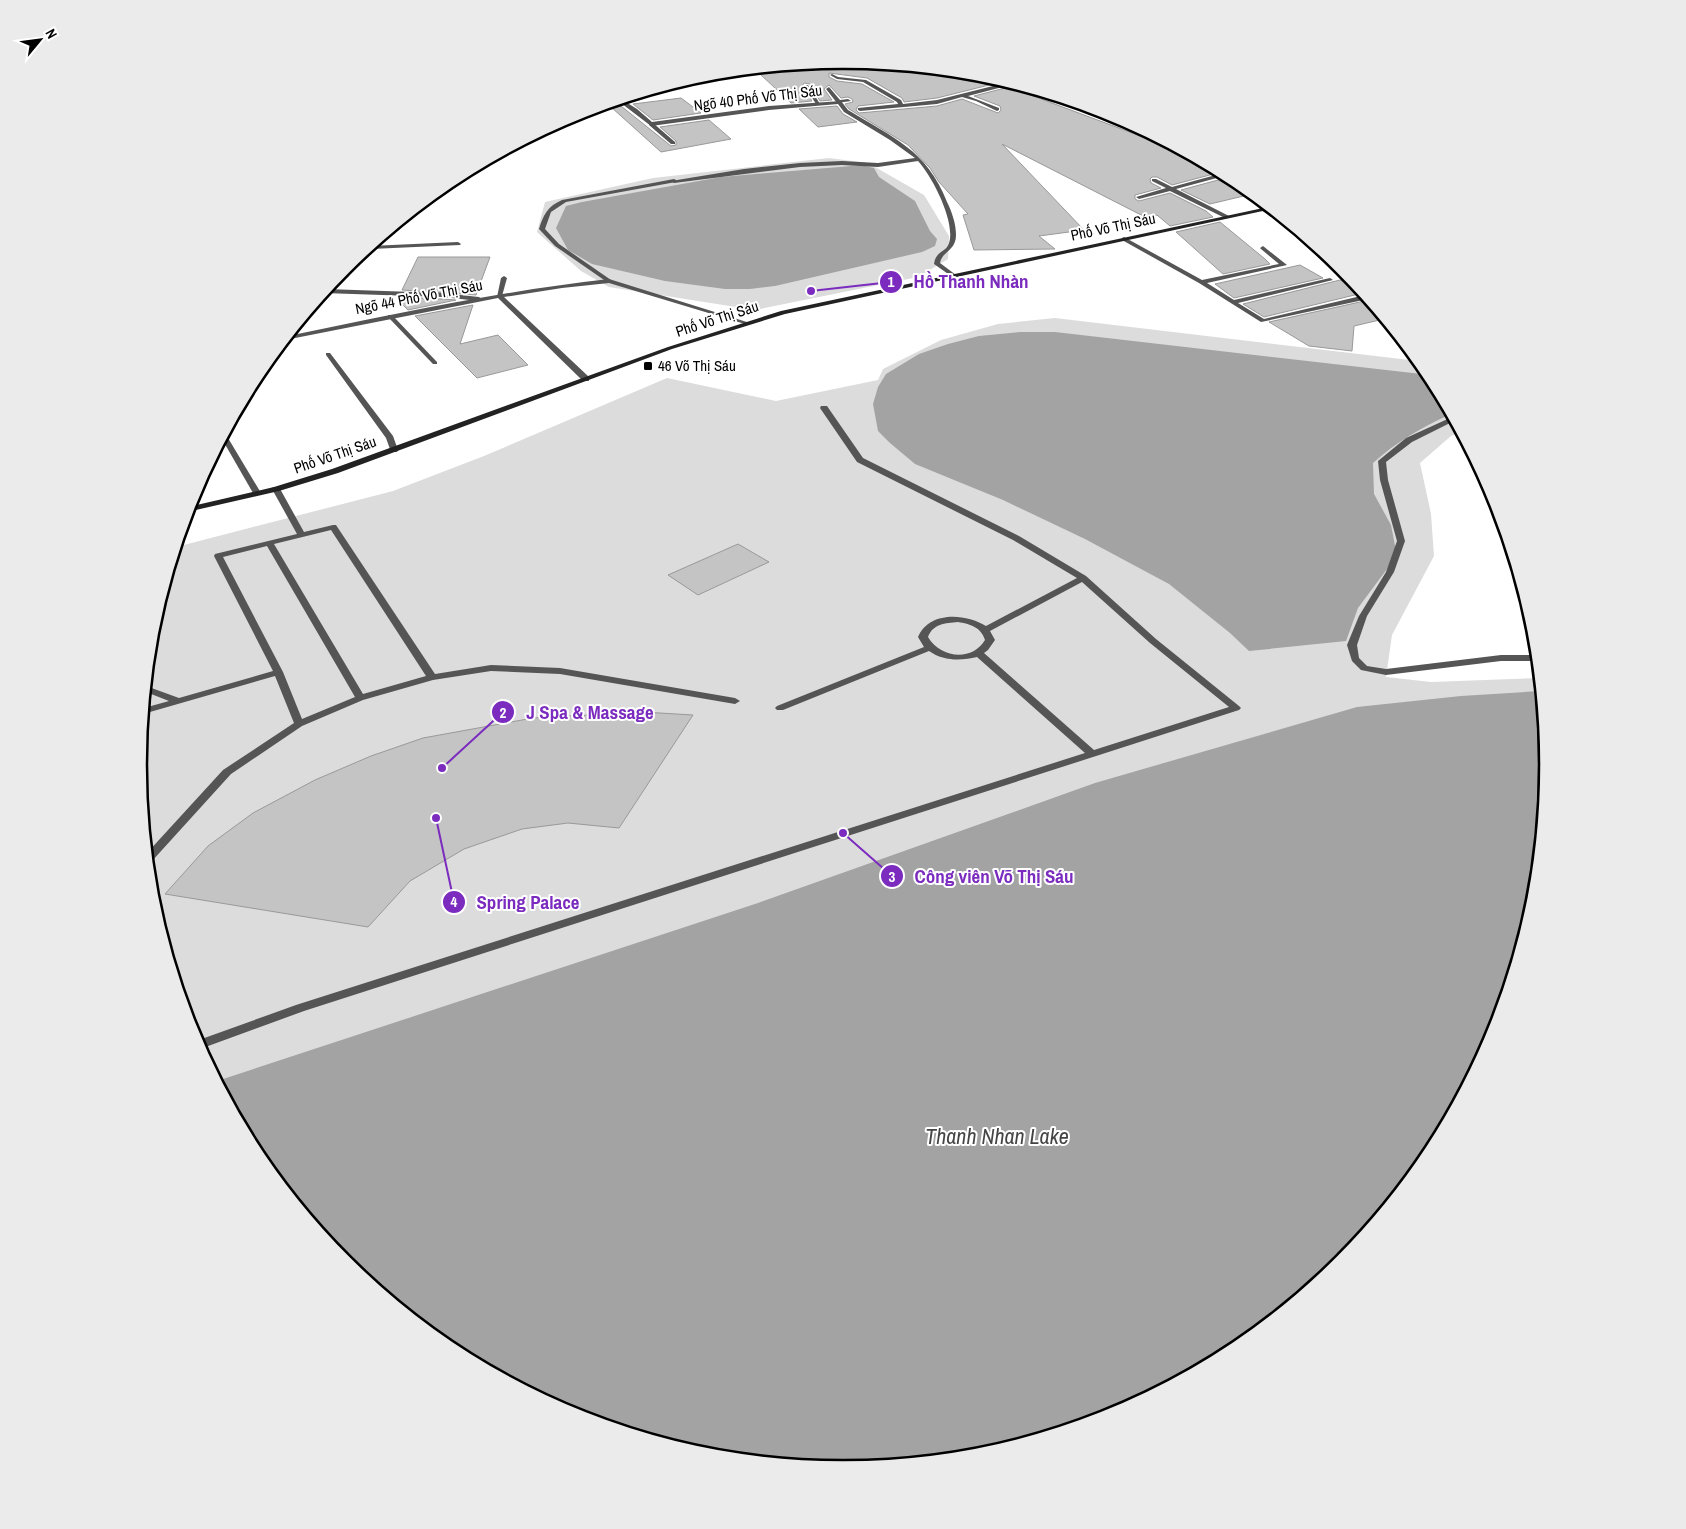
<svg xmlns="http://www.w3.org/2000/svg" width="1686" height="1529" font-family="'Archivo Narrow',sans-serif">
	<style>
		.green { fill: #dcdcdc }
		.water { fill: #a3a3a3 }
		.building { fill: #c4c4c4; stroke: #999 }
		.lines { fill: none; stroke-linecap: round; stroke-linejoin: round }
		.lane { fill: #555; fill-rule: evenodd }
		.street { fill: #555; fill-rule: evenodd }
		.secondary { fill: #222; fill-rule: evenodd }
		.poi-dot { fill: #000; stroke: #fff; stroke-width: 2 }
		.labels { text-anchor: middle; stroke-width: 4; stroke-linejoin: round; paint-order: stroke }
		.far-street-label { font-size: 15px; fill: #000; stroke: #fff }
		.far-poi-label { font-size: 15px; fill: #000; stroke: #fff; text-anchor: start }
		.near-water-label { font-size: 22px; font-style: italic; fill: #444; stroke: #fff }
		.rim { fill: none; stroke: #000; stroke-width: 2.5 }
		.leader { fill: none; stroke: #7b2cbf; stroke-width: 2 }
		.callout-dot { fill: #7b2cbf; stroke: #fff; stroke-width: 2 }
		.mark-label { font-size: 15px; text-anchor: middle; font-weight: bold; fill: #fff }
		.callout-label { font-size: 19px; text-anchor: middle; font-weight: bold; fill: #7b2cbf; stroke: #fff; stroke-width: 4; stroke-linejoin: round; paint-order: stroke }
	</style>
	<rect width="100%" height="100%" fill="#fff"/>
	<g class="green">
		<path d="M829 158 868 163 924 195 949 236 948 259 918 277 755 310 609 287 581 271 537 232 545 202 653 178Z"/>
		<path d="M1055 318 1418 361 1429 373 1460 432 1451 436 1420 463 1431 514 1434 556 1392 635 1386 677 1431 682 1539 678 1547 765 1534 902 1494 1034 1429 1156 1341 1263 1234 1350 1112 1415 980 1456 843 1469 705 1455 573 1415 451 1350 345 1262 257 1156 192 1034 152 902 139 764 152 627 176 547 393 491 484 456 667 378 776 401 878 380 883 369 941 340 998 324Z"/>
	</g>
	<g class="water">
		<path d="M851 166H865L874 168 879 177 915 201 930 231 937 239 935 246 922 252 775 286 750 289H725L665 281 592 264 568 250 556 228 566 206 582 202 721 177Z"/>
		<path d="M1020 332H1055L1430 375 1451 414C1422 427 1396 442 1373 463L1374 494 1391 525 1396 551 1387 569 1358 608 1346 641 1249 651 1230 633 1169 584 1085 539 1003 500 915 464 890 443 878 431 873 404 878 387 886 374 919 354 948 344 979 336Z"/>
		<path d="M1540 691 1547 765 1534 902 1494 1034 1429 1156 1341 1263 1234 1350 1112 1415 980 1456 843 1469 705 1455 573 1415 451 1350 345 1262 257 1156 217 1081 758 903 1095 783 1357 707 1461 696Z"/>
	</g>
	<g class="building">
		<path d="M845 60 960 72 997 83 937 98 904 102 902 98 867 78 829 73V77L837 81 862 84 894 102 858 106 856 110 859 113 937 106 962 99 998 113 1001 110 1000 106 974 96 1009 87 1151 140 1221 172 1172 185 1157 177H1152L1150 179 1151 183 1161 188 1135 195V199L1139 201 1170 193 1206 211 1213 217 1170 226 1157 215 1147 218 1002 144 1084 230 1039 236 1055 249 974 250 963 215 968 214 939 182 930 168 908 145 849 109 845 104 853 102 852 99 848 97 841 98 829 85 824 89 832 100 820 101 810 84 804 83 802 86 812 101 791 103 760 74Z"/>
		<path d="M681 98 701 113 653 120 633 104Z"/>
		<path d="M621 106 671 146 676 145V141L660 127 709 120 731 139 661 152 611 107Z"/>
		<path d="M837 106 843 114 857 122 818 127 799 109Z"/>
		<path d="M1218 180 1248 195 1210 204 1181 190Z"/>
		<path d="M1220 222 1265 259 1270 264 1223 274 1176 232Z"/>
		<path d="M418 257H490L476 295 402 290Z"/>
		<path d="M1300 265 1323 278 1234 298 1215 284Z"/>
		<path d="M1340 280 1363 293 1264 317 1243 304Z"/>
		<path d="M399 297 442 299 456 300 408 310 398 300Z"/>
		<path d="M1369 300 1384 319 1354 326 1352 351 1309 346 1269 322Z"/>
		<path d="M473 305 460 344 498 335 528 365 477 378 415 316Z"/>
		<path d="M738 544 769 562 698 595 668 575Z"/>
		<path d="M643 712 693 715 619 828 568 823 522 829 464 849 410 881 368 927 165 894 208 846 253 813 315 780 371 756 423 738 533 718Z"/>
	</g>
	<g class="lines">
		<g class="lane">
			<path d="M832 74 838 77 866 80 901 100 903 104 937 100 1009 82 1014 84 968 96 999 108V110L997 111 976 101 962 97 937 104 860 111 858 110V108L898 104 897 102 863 82 837 79 830 75Z"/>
			<path d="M804 85H808L820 104H816Z"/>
			<path d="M829 87 840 100 848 99 851 101 837 103 826 89Z"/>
			<path d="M649 123H653L675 142V144H671L649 125Z"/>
			<path d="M1223 173 1228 175 1176 189 1229 216V218H1225L1170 191 1139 199 1136 197 1166 188 1152 181V179H1156L1172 187Z"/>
			<path d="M674 179 676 180V182L566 202 551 212 545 229 559 244 611 280V282H607L555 246 539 229C543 215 548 206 562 200Z"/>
			<path d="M1262 207 1277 213 1284 219H1280L1260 210 1259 209Z"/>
			<path d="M1124 237 1202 280 1279 264 1261 249 1260 248 1263 246 1287 265 1207 283 1234 300 1330 278 1333 280 1238 303 1264 319 1365 295 1368 299 1261 322 1199 283 1122 240V238Z"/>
			<path d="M458 242 461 244 460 245 371 249 362 263 357 264 349 273 339 274 342 270H345L353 261 358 260 364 250 370 246Z"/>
			<path d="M504 276 507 278 502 296 497 297 501 278Z"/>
			<path d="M326 289 442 293 479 297 482 299 479 301 442 297 323 293Z"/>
			<path d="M388 315H392L437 362V364H433L388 317Z"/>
			<path d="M326 353H330L393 436 398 450 397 452H391L386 438 326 355Z"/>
			<path d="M821 406H827L863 458 1019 536 1086 576 1156 639 1239 706 1241 708 1239 710 304 1011 200 1049 196 1041 296 1005 1085 753 977 657C961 661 943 661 929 651L783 710H777L775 708 777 706 924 647 918 637C929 611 965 613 986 626L1077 578 1013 540 857 462 820 408ZM1082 582 1150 643 1229 707 1094 750 984 653 988 650 995 640 990 631ZM958 622C970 624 981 627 985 640 972 662 940 658 928 637 933 624 945 623 958 622Z"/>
			<path d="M1452 417 1454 421 1412 442 1386 462 1388 480 1405 541 1394 572 1367 616 1357 645 1359 658 1367 666 1386 669 1501 655H1537V661H1501L1386 675 1361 670 1352 661 1347 645 1359 616 1386 572 1397 541 1380 480 1378 461 1406 438Z"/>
			<path d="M273 487H279L304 532 333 525H336L435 674 491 665 560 668 735 698 740 701 735 704 560 674 491 671 433 680 363 700 302 726 231 774 152 861 148 862 147 853 223 770 294 723 275 676 143 714 144 708 169 701 146 692V686L179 698 273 671 214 556 215 554 297 534 272 489ZM331 530 426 676 363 694 274 544ZM267 546 355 697 302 719 283 672 223 557Z"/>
		</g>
		<g class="street">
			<path d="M621 99 637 109 652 122 769 106 841 101 848 110C893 138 926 149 947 202 952 212 956 224 956 235 956 251 942 251 940 263L956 275 951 276 934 264C936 250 946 253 949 243 956 222 932 176 918 161L878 167 842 165 800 167 674 183 671 181 744 169 800 163 842 161 878 163 915 158 890 140 844 112 838 104 769 110 651 126 617 100Z"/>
			<path d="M609 279 750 323 745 324 609 283 562 288 504 297 589 377V381H583L498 298 285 340 288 336C395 314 501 291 609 279Z"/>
			<path d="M225 433 261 493 260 495H257L253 493 222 439Z"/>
		</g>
		<path class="secondary" d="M1268 207 1272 209 785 314 672 349 338 473 279 491 187 512 188 507 274 487 332 469 668 347 781 311Z"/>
	</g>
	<rect class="poi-dot" x="643" y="361" width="10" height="10" rx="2.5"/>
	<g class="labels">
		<g class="far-street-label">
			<text transform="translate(758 98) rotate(-7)" y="5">Ngõ 40 Phố Võ Thị Sáu</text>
			<text transform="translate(1113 227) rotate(-12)" y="5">Phố Võ Thị Sáu</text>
			<text transform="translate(419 297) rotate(-11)" y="5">Ngõ 44 Phố Võ Thị Sáu</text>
			<text transform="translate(717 319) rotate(-18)" y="5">Phố Võ Thị Sáu</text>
			<text transform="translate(335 455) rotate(-19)" y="5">Phố Võ Thị Sáu</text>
		</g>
		<g class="far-poi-label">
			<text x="658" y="371">46 Võ Thị Sáu</text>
		</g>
		<g class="near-water-label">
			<text x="997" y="1144">Thanh Nhan Lake</text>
		</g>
	</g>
	<path d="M0 0H1686V1529H0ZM842 69H844A695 695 0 0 1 1539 764V765A695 695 0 0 1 844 1460H842A695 695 0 0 1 147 765V764A695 695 0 0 1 842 69Z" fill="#ebebeb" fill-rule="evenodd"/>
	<path class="rim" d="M842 69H844A695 695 0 0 1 1539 764V765A695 695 0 0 1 844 1460H842A695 695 0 0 1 147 765V764A695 695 0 0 1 842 69Z"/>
	<path class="leader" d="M811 291L891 282M442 768L503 712M843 833L892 876M436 818L454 902"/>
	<g class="callout-dot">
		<circle cx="811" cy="291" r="5"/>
		<circle cx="442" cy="768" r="5"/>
		<circle cx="843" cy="833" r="5"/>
		<circle cx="436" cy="818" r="5"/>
		<circle cx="891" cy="282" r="12"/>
		<circle cx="503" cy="712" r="12"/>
		<circle cx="892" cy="876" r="12"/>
		<circle cx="454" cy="902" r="12"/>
	</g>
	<g class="mark-label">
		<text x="891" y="287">1</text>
		<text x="503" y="718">2</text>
		<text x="892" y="882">3</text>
		<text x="454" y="907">4</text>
	</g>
	<g class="callout-label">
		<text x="971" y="288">Hồ Thanh Nhàn</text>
		<text x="590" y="719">J Spa &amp; Massage</text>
		<text x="994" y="883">Công viên Võ Thị Sáu</text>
		<text x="528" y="909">Spring Palace</text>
	</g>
	<g transform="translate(40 40) rotate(61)" stroke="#ffffff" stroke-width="4" paint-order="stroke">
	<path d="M0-4L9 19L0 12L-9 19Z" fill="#000000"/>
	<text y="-8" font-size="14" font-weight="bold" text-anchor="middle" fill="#000000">N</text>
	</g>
</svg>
